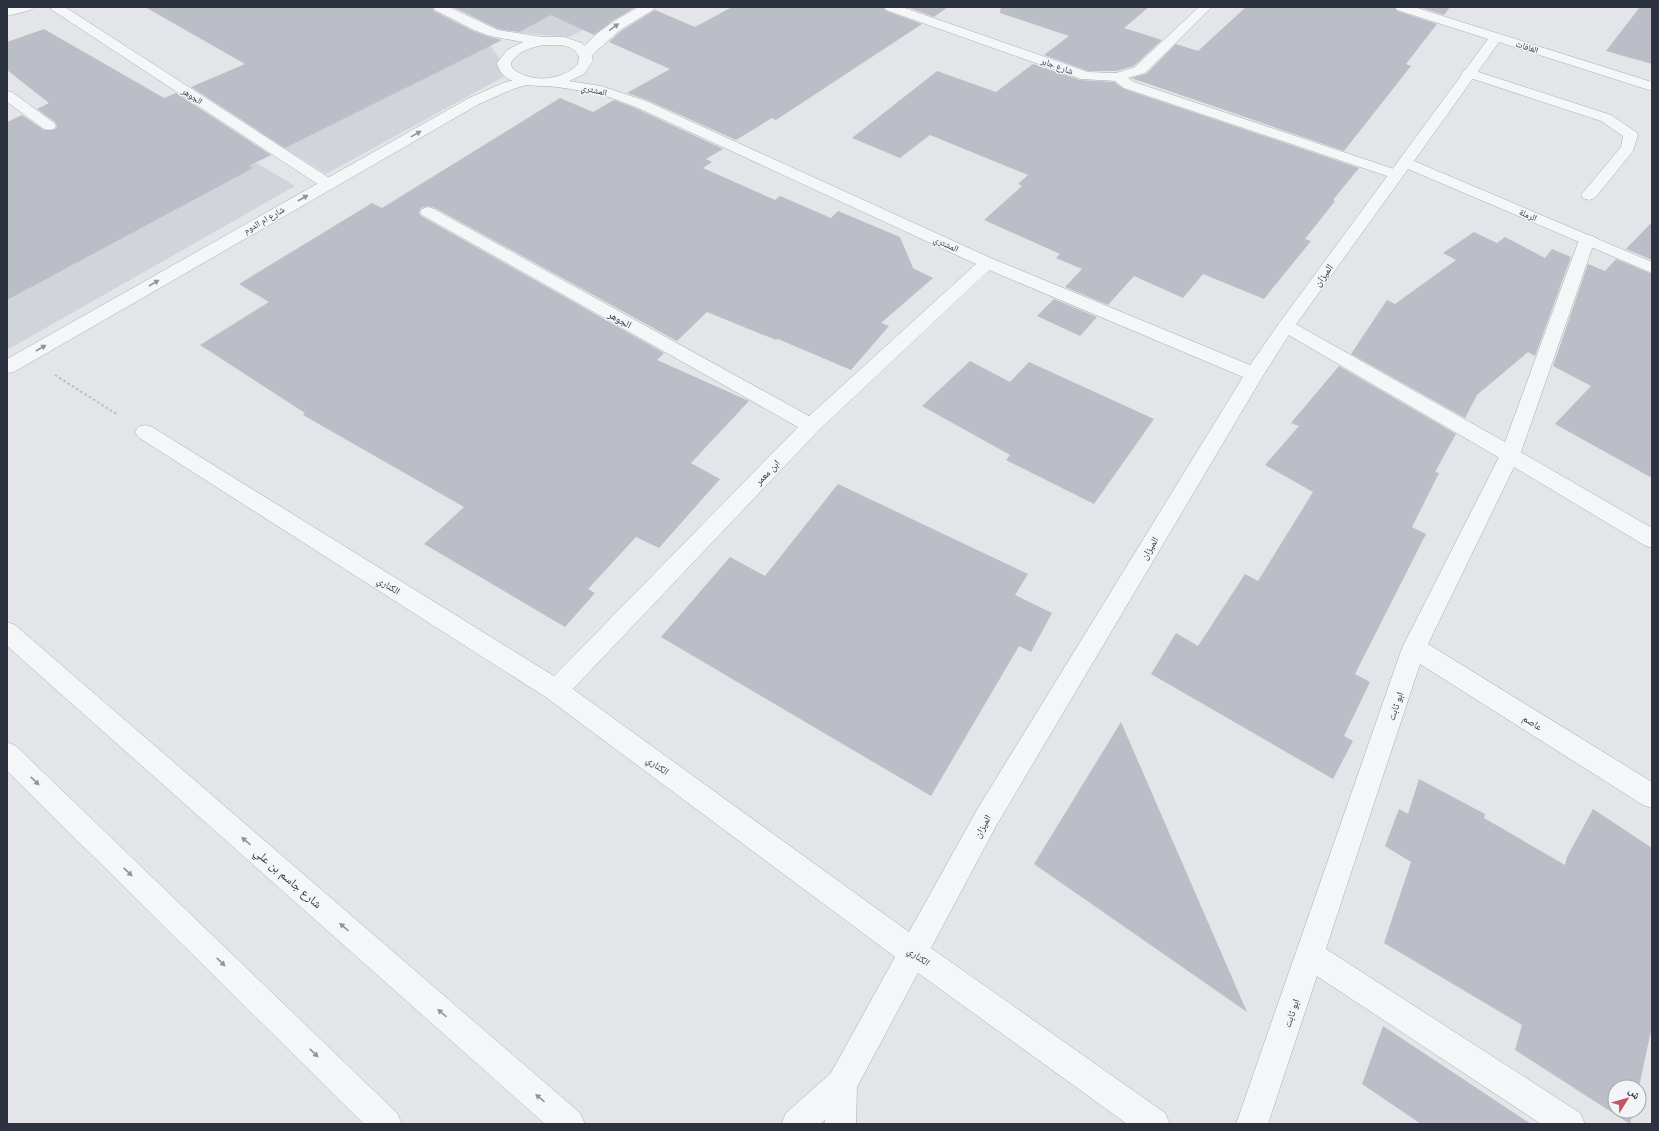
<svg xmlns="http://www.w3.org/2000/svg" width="1659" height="1131" font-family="'Fira Sans','Noto Naskh Arabic',sans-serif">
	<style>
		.built { fill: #d1d4db }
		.building { fill: #bbbec6 }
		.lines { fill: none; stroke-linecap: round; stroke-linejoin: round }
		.service-casing { stroke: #a9acb3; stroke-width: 1 }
		.minor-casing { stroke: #a9acb3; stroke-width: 1 }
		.tertiary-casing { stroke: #a9acb3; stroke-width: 1 }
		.path { stroke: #b9bbc1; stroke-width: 2; stroke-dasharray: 2.5 2.5; stroke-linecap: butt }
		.service { fill: #f5f6f8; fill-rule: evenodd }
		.minor { fill: #f5f6f8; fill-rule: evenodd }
		.tertiary { fill: #f5f6f8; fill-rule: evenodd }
		.oneway { fill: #91949c }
		.labels { text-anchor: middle; stroke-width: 3; stroke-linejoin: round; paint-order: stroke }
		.far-street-label { font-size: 9px; fill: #2d3240; stroke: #f2f4f7 }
		.street-label { font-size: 10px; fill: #2d3240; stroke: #f2f4f7 }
		.near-street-label { font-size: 12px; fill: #2d3240; stroke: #f2f4f7 }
	</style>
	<rect width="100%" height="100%" fill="#e3e5e9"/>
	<g class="built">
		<path d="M451 7H628L569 37 521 33Z"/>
		<path d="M468 33 491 47 499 57 505 76 326 174 260 133Z"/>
		<path d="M221 142 295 186 7 350V225Z"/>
	</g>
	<g class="building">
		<path d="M145 7H432L434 11 473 31 490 37 502 40 285 148 191 87 245 64Z"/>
		<path d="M453 7H636L614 20 594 35 551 15 519 32 498 29Z"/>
		<path d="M732 7H883L886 11 922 24 776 120 772 118 736 140 647 100 627 93 670 69 609 42 621 31 655 10 695 27Z"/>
		<path d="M907 7H948L934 17Z"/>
		<path d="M1001 7H1149L1124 28 1162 40 1134 66 1116 71H1088L1044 55 1069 36 1000 13Z"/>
		<path d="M1246 7H1394L1397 11 1437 24 1406 64 1411 66 1344 151 1131 78 1146 74 1176 44 1198 51Z"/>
		<path d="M1419 7H1450L1444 15Z"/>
		<path d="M1640 7H1652V64L1606 51Z"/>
		<path d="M44 29 164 98 176 93 271 155 249 166 253 168 7 300V122L22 115 44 130H54L57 127 55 122 37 109 49 103 7 70V42Z"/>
		<path d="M1033 64 1080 80 1114 82 1124 89 1359 168 1333 200 1335 201 1305 239 1311 241 1264 299 1203 274 1183 298 1134 276 1108 305 1065 287 1082 269 1056 258 1060 254 984 220 1022 186 1018 184 1028 175 930 135 900 158 852 138 937 71 996 92Z"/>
		<path d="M560 98 593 112 614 100 635 108 723 149 706 159 712 162 703 168 775 200 780 196 831 218 838 211 900 237 913 268 933 278 881 323 889 326 851 370 778 339 776 340 707 312 677 341 435 208 428 206 421 208 419 213 421 216 664 353 657 360 749 401 691 463 720 479 659 548 636 537 588 589 595 593 565 627 424 544 464 507 303 415 305 413 200 345 269 302 239 284 372 203 382 208Z"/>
		<path d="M1652 222V260L1626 249Z"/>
		<path d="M1474 232 1497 243 1505 237 1545 258 1552 249 1571 257 1535 356 1528 352 1477 395 1465 418 1351 354 1387 300 1395 304 1456 260 1443 253Z"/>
		<path d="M1616 259 1652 274V478L1555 424 1591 386 1553 366 1588 264 1605 271Z"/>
		<path d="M1054 299 1097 317 1080 336 1037 316Z"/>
		<path d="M970 361 1010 382 1029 362 1154 419 1094 504 1006 460 1010 455 922 406Z"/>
		<path d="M1339 366 1456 434 1435 472 1439 473 1412 527 1426 534 1355 674 1370 682 1344 736 1353 741 1333 779 1151 674 1176 633 1198 646 1245 574 1258 581 1313 492 1265 465 1299 426 1291 423Z"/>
		<path d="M838 484 1028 574 1015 595 1052 613 1031 652 1019 646 931 796 661 637 730 557 765 576Z"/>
		<path d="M1121 722 1247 1012 1034 864Z"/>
		<path d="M1419 779 1485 814 1484 818 1565 865 1567 857 1593 809 1652 848V1026L1639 1087H1615V1111H1633L1630 1124 1515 1050 1522 1025 1384 943 1411 862 1385 846 1399 809 1408 814Z"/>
		<path d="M1383 1026 1531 1124H1421L1362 1084Z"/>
	</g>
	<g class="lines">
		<defs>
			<g id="service">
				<path d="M12 7H33L31 10 7 16V8Z"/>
				<path d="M1469 69 1611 115 1636 132 1638 135 1633 151 1595 198 1589 200 1583 198 1581 195 1621 147 1623 136 1601 121 1464 76 1462 73 1464 70Z"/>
				<path d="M1117 73 1122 74 1134 82 1400 171 1403 174 1400 177 1395 179 1390 177 1124 88 1110 77 1112 74Z"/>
				<path d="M7 91 12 92 54 123 56 126 54 129 49 130 44 129 7 102Z"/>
				<path d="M1587 235 1593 236 1595 240 1520 455 1517 460 1510 463 1503 460 1280 330 1277 326 1280 322 1286 320 1292 322 1505 442 1579 240 1581 236Z"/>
				<path d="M1310 941 1320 945 1580 1113 1585 1124H1541L1300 965 1296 955 1300 945Z"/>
			</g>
			<g id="minor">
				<path d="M50 7H65L334 181 336 184 334 187 328 189 322 187 52 10Z"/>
				<path d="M433 7H449L498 30 542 37H564L582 43 591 53 593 61 584 74 569 81 601 86 646 101 993 259 1250 365 1280 322 1488 39 1397 10 1395 7H1414L1652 82V91L1499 42 1414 161 1652 262V273L1408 169 1292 330 1261 379 996 826 931 948 1165 1113 1170 1124H1127L918 973 857 1087 856 1124H824L825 1120 820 1124H781L786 1113 831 1073 895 957 547 698 138 437 135 432 138 427 145 425 152 427 554 676 798 427 422 215 420 212 422 209 428 207 434 209 809 416 976 264 636 107C622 102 607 95 592 93 577 90 561 87 546 86 529 86 501 84 497 63L507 50 523 42 490 36 474 30 435 10ZM545 45C557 45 574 43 579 57L578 64C561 82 529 83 512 68L511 63C518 51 531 47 545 45ZM989 270 1243 377 978 808 909 932 573 689 818 431Z"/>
				<path d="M884 7H902L1088 72 1116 73 1135 67 1199 7H1212L1145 73 1117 81 1081 79 886 10Z"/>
				<path d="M1510 447 1517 450 1652 528V548L1644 545 1514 467 1428 644 1652 782V808L1643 805 1420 664 1268 1124H1236L1402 648 1500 455 1503 450Z"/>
			</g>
			<g id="tertiary">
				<path d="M639 7H655L653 10 620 30 591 56H581L579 53C593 33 618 18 639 7Z"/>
				<path d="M525 77 530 78 532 81 530 84 513 89 479 104 14 372 7 373V359L469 98 503 83Z"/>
				<path d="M7 622 15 625 580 1113 585 1124H545L7 646Z"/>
				<path d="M7 742 16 746 397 1113 402 1124H364L7 771Z"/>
			</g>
		</defs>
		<use href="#service" class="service-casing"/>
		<use href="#minor" class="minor-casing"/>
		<use href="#tertiary" class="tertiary-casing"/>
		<path class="path" d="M55 375 118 415"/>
		<use href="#service" class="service"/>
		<use href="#minor" class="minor"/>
		<use href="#tertiary" class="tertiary"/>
	</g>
	<defs><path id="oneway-solid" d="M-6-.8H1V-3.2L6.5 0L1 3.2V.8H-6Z"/></defs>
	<g class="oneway">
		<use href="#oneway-solid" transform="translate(614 27) rotate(-36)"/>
		<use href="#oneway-solid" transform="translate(416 134) rotate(-29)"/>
		<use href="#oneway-solid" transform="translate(303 198) rotate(-30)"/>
		<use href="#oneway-solid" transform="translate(154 283) rotate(-30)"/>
		<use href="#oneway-solid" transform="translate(41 348) rotate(-30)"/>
		<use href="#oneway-solid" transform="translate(35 781) rotate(44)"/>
		<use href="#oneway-solid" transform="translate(246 841) rotate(-139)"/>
		<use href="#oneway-solid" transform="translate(128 872) rotate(44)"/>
		<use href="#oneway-solid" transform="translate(344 927) rotate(-139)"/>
		<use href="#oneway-solid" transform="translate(221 962) rotate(44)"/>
		<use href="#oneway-solid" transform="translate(442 1013) rotate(-139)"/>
		<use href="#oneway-solid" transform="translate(314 1053) rotate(44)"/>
		<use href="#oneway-solid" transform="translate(540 1098) rotate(-139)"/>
	</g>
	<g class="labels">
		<g class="far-street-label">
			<text transform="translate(1527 47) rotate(18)" y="3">الغافات</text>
			<text transform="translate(1057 66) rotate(19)" y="3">شارع جابر</text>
			<text transform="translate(594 90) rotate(13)" y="3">المشتري</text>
			<text transform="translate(192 96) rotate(33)" y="3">الجوهر</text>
			<text transform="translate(1528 215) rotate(23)" y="3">الرملة</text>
			<text transform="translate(264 220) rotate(-30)" y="3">شارع ام الدوم</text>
			<text transform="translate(946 244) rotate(25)" y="3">المشتري</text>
		</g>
		<g class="street-label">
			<text transform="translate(1323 275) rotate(-54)" y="4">الميزان</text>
			<text transform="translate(620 319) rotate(29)" y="4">الجوهر</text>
			<text transform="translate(767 472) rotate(-46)" y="4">ابن معمر</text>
			<text transform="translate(1149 548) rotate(-59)" y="4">الميزان</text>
			<text transform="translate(389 585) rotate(32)" y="4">الكناري</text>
			<text transform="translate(1395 706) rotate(-71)" y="4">ابو ثابت</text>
			<text transform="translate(1533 722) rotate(32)" y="4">عاصم</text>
			<text transform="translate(658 765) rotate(36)" y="4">الكناري</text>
			<text transform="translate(982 826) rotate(-61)" y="4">الميزان</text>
			<text transform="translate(919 956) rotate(36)" y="4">الكناري</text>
			<text transform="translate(1291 1013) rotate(-71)" y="4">ابو ثابت</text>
		</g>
		<g class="near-street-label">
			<text transform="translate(288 878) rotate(41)" y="4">شارع جاسم بن علي</text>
		</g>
	</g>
	<rect width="1659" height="1131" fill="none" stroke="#2d3240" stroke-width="16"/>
	<g transform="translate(1627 1099) rotate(53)"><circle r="19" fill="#f2f4f7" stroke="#a3a6ae"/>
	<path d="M0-3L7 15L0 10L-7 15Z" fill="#bf5761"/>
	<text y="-6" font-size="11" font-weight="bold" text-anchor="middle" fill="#2d3240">ش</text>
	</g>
</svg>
